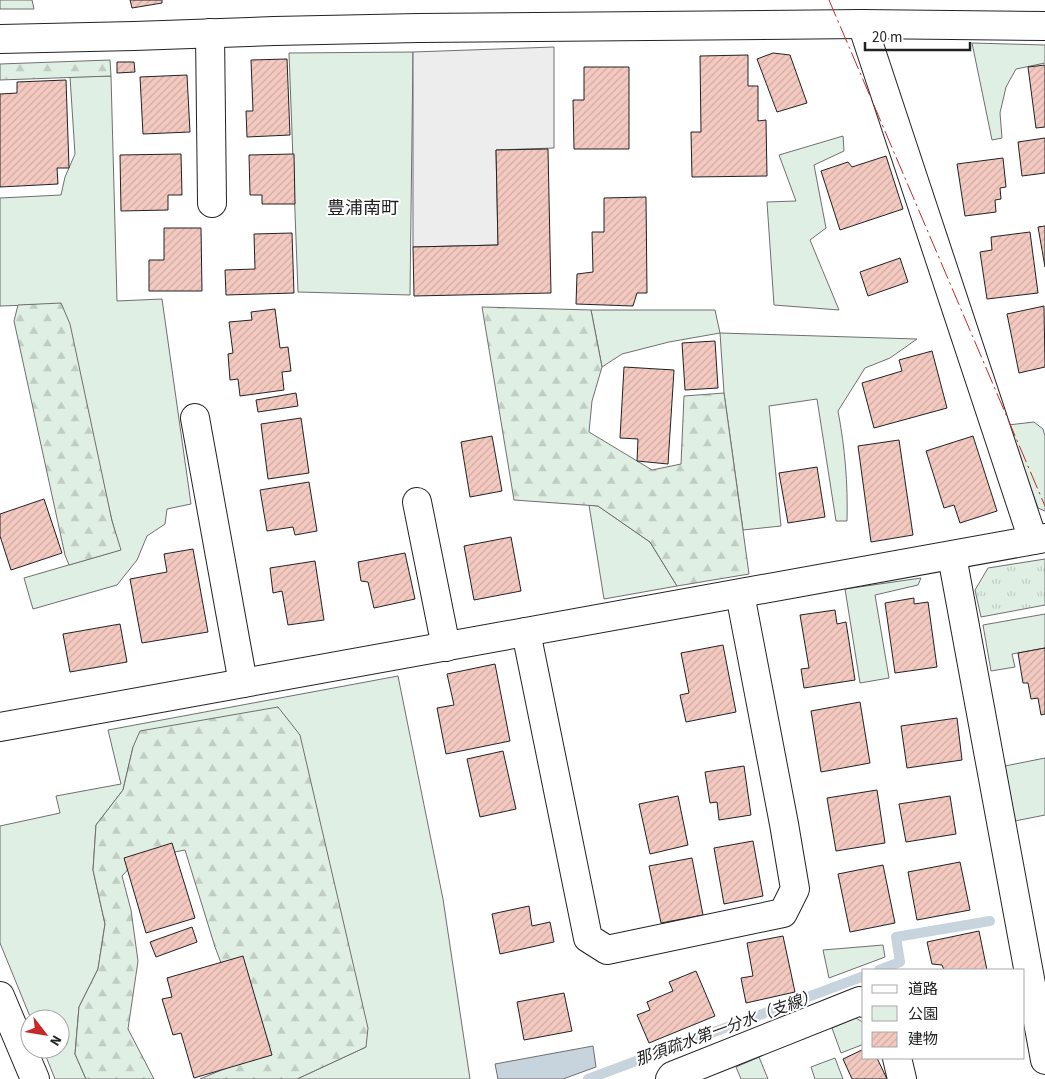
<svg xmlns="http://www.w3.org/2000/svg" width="1045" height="1079" font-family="'Source Sans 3','Noto Sans JP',sans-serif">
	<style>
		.green { fill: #e0efe3; stroke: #6f6f6f }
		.forest { fill: url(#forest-firs); stroke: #6f6f6f }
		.park { fill: url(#park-tufts); stroke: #6f6f6f }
		.parking { fill: #ededed; stroke: #6f6f6f }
		.water { fill: #c7d3dd; stroke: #6f6f6f }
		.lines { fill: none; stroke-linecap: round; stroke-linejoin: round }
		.stream { stroke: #c7d3dd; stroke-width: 10 }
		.building { fill: url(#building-hatch); stroke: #222 }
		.minor-casing { stroke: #222; stroke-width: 30 }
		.minor { stroke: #fff; stroke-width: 28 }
		.power { stroke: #c62828; stroke-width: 1; stroke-dasharray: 18 4 2.5 4; stroke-linecap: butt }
		.labels { text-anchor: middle; stroke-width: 4; stroke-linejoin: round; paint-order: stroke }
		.water-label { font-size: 16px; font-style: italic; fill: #222; stroke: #fff }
		.quarter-label { font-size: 18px; fill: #222; stroke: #fff }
	</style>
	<defs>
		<pattern id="forest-firs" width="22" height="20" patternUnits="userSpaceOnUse" patternTransform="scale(1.25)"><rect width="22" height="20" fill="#e0efe3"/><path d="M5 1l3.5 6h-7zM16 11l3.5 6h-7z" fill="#c0cdc2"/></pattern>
		<pattern id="park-tufts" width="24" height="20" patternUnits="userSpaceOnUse" patternTransform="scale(1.25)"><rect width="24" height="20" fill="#e0efe3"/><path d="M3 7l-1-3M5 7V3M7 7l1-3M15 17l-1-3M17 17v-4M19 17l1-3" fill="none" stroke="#c0cdc2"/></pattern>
		<pattern id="building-hatch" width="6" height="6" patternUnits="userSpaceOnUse" patternTransform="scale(1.25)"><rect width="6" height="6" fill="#f3c9c0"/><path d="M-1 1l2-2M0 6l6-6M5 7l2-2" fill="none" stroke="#d0aca5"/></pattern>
	</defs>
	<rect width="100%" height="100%" fill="#fff"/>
	<g class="green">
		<path d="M0 0H32L34 9H0Z"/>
		<path d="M972 43 1045 45V63L1016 69 1006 87 1000 113 1002 138 992 140Z"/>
		<path d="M413 52 410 295 298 292 289 53Z"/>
		<path d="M111 76 117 301 162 299 191 504 167 509 165 524 147 536 137 560 117 585 33 609 24 578 120 550 112 521 61 304 0 306V198L61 195 65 177 75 154 70 77Z"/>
		<path d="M843 136 844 151 814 165 826 228 810 240 839 310 774 305 767 202 796 201 779 155Z"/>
		<path d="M591 310H715L720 333 917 339 890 358 865 368 838 411C845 448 848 484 847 521H836L817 399 769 406 781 526 743 530 724 393 720 333 669 342 622 354 602 367Z"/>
		<path d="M1034 422 1043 429 1045 436V511L1038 508 1008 425Z"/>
		<path d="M589 505 598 506 650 542 677 586 604 599Z"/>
		<path d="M921 578 918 585 875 595 889 678 860 683 845 589Z"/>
		<path d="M1045 614V648L1012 654 1015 667 991 671 983 625Z"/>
		<path d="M398 676 443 899 470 1079H297L366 1047 133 747 123 790 96 825 93 870 105 924 98 969 79 1007 75 1054 86 1079H55L43 1049H60V1019H31L0 943V826L60 813 56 796 121 784 108 730Z"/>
		<path d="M1045 758V815L1015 821 1005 766Z"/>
		<path d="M883 945 885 957 829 978 823 950Z"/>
		<path d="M856 1018 864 1023V1044L841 1053 832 1028Z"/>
		<path d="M759 1057 768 1079H741L736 1067Z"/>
		<path d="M835 1058 843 1079H815L811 1067Z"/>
	</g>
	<g class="forest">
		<path d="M110 60 111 76 0 80V64Z"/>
		<path d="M61 303 70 324 112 521 121 550 69 565 65 555 14 321 18 305Z"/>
		<path d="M482 307 591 310 602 367 592 401 589 432 652 470 681 464 684 396 724 393 749 574 677 586 650 542 598 506 514 500Z"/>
		<path d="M278 707 300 735 368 1028 366 1047 297 1079H200L231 1066 253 1047 215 947 185 850 138 859 122 876 131 910 138 961 128 1029 154 1079H86L75 1054 79 1007 98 969 105 924 93 870 96 825 123 790 133 747 140 731Z"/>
	</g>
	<path class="park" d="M1045 559V605L981 617 975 590 988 568Z"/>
	<path class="parking" d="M554 47V148L496 150 498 245 413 247V52Z"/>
	<path class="water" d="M593 1046 596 1067 563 1079H498L495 1064Z"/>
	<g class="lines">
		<g class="stream">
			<path d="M879 970 900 962 896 937 990 921"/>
			<path d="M588 1079 864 976"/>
		</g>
	</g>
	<g class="building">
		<path d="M130 0H162V3L132 8Z"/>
		<path d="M773 53 790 55 807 103 777 112 757 59Z"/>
		<path d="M748 55V86H758V121L766 120 767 176 692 177 691 132H701L700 56Z"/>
		<path d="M287 59 290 135 247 137 246 111H253L251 60Z"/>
		<path d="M117 62H134L135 72 117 73Z"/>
		<path d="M1045 65V127L1036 128 1028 67Z"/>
		<path d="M584 67H629V149H574L573 100H584Z"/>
		<path d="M187 75 190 132 143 134 140 77Z"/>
		<path d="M66 80 69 168H57L58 184 0 187V94L17 93V82Z"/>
		<path d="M1045 138V173L1022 176 1018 142Z"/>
		<path d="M548 149 551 293 414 296 413 247 498 245 496 150Z"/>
		<path d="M181 154 182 195H168V210L121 211 120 155Z"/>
		<path d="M294 154 295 204H262V195H250L249 155Z"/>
		<path d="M886 156 903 209 840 230 821 171 848 162 852 167Z"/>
		<path d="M1003 158 1006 187 1000 188 1001 199 995 200 996 212 965 216 957 164Z"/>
		<path d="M646 197 647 293H637L633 306 576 304 577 274 593 272 592 232H604V198Z"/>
		<path d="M1045 226V267L1038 227Z"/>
		<path d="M164 228H201L202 291H149V260H164Z"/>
		<path d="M1030 232 1038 293 987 299 980 252 992 250 991 237Z"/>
		<path d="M292 233 294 293 226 295 225 270 255 269 254 234Z"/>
		<path d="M900 258 908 282 868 296 860 272Z"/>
		<path d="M1044 306 1045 367 1019 373 1007 314Z"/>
		<path d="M275 309 280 348 288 347 291 371 282 372 284 390 240 396 238 379 230 380 228 354 233 353 229 322 252 320 251 312Z"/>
		<path d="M715 341 718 388 685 390 682 343Z"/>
		<path d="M932 351 947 408 874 428 862 383 902 371 899 360Z"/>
		<path d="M624 367 674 370 668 464 637 461 638 439 620 438Z"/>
		<path d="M296 393 298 406 258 412 256 400Z"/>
		<path d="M301 418 309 473 268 479 261 424Z"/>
		<path d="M492 436 502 491 470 497 461 442Z"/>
		<path d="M973 436 997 511 960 523 954 505 944 508 926 451Z"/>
		<path d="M899 440 913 535 871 542 858 446Z"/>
		<path d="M817 467 825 517 788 523 779 473Z"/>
		<path d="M309 482 317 531 295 535 293 527 267 531 260 490Z"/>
		<path d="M44 499 62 553 11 570 0 536V514Z"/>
		<path d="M511 537 521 591 474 600 464 546Z"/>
		<path d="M193 549 208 632 142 643 130 579 167 572 164 554Z"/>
		<path d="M405 553 415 599 374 608 368 582 361 581 358 562Z"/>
		<path d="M315 561 324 620 288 625 282 591 273 593 270 568Z"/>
		<path d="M914 598V604L928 602 937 667 895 673 885 603Z"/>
		<path d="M835 610 837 624 846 622 855 680 804 688 801 669 809 668 800 615Z"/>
		<path d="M120 624 127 662 70 672 63 634Z"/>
		<path d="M723 645 736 712 686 722 680 695 689 693 681 653Z"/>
		<path d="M1045 648V714L1041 715 1038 698 1031 699 1028 683H1023L1018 653Z"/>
		<path d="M495 664 510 741 446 754 437 708 454 705 447 674Z"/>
		<path d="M860 702 870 763 821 772 811 711Z"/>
		<path d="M957 718 962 760 907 768 901 726Z"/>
		<path d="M503 751 516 809 480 817 467 759Z"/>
		<path d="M744 766 751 815 719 820 717 802 710 803 705 772Z"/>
		<path d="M877 790 885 843 836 851 827 798Z"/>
		<path d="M678 796 688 845 650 854 639 804Z"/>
		<path d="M950 796 956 834 906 842 899 804Z"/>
		<path d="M753 841 763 896 724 904 714 848Z"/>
		<path d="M172 843 195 918 146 933 124 858Z"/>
		<path d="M692 858 703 915 661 923 649 866Z"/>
		<path d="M960 862 970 910 917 920 908 872Z"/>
		<path d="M883 865 895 923 850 932 838 874Z"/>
		<path d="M529 906 532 926 550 922 554 942 500 954 492 914Z"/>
		<path d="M192 927 197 942 156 957 150 942Z"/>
		<path d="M979 931 987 970H944L942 965 932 964 927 942Z"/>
		<path d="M783 936 795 992 746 1003 741 978 753 976 747 943Z"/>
		<path d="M243 956 272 1055 194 1078 181 1033 173 1035 162 999 172 997 167 978Z"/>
		<path d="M696 971 715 1016 649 1043 637 1015 650 1010 647 1002 673 991 669 982Z"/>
		<path d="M564 993 572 1031 524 1040 517 1002Z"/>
		<path d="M864 1049V1058H877L887 1079H852L843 1059Z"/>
	</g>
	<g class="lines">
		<defs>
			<g id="minor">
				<path d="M862 24 1033 540"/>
				<path d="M210 33 212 203"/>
				<path d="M0 39 134 36 274 31 419 28 862 24 1045 26"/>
				<path d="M195 418 243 683"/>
				<path d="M417 502 446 647"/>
				<path d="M952 556 1045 1060"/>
				<path d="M526 632 588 938 607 950 783 913 795 889 784 824 740 594"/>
				<path d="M0 727 1045 538"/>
				<path d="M0 996 35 1079"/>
				<path d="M897 1058 902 1079"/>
				<path d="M670 1079 672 1076 860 1001 864 1003"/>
			</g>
		</defs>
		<use href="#minor" class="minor-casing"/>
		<use href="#minor" class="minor"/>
		<path class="power" d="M829 0 1045 506"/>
	</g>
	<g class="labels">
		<g class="water-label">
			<text transform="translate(726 1027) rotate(-20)" y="6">那須疏水第一分水（支線）</text>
		</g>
		<g class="quarter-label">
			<text x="363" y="214">豊浦南町</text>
		</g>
	</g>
	<rect x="862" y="969" width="162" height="90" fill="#ffffff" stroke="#a7a7a7"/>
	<rect x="872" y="985" width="25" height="8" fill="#ffffff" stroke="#a7a7a7"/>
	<text x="908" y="994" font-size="15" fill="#222222">道路</text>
	<rect x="872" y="1006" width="25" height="15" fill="#e0efe3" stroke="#a7a7a7"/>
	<text x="908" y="1019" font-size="15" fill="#222222">公園</text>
	<rect x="872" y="1032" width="25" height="15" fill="url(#building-hatch)" stroke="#a7a7a7"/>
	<text x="908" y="1044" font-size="15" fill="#222222">建物</text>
	<g transform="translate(45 1034) rotate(121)"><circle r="24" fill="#ffffff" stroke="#a7a7a7"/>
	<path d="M0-4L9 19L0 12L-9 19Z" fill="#c62828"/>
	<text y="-8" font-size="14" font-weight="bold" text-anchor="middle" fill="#222222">N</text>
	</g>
	<path d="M865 42v8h105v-8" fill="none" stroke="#222222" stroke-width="2.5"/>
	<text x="872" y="42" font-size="15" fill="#222222" stroke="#ffffff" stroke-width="4" paint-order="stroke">20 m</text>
</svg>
